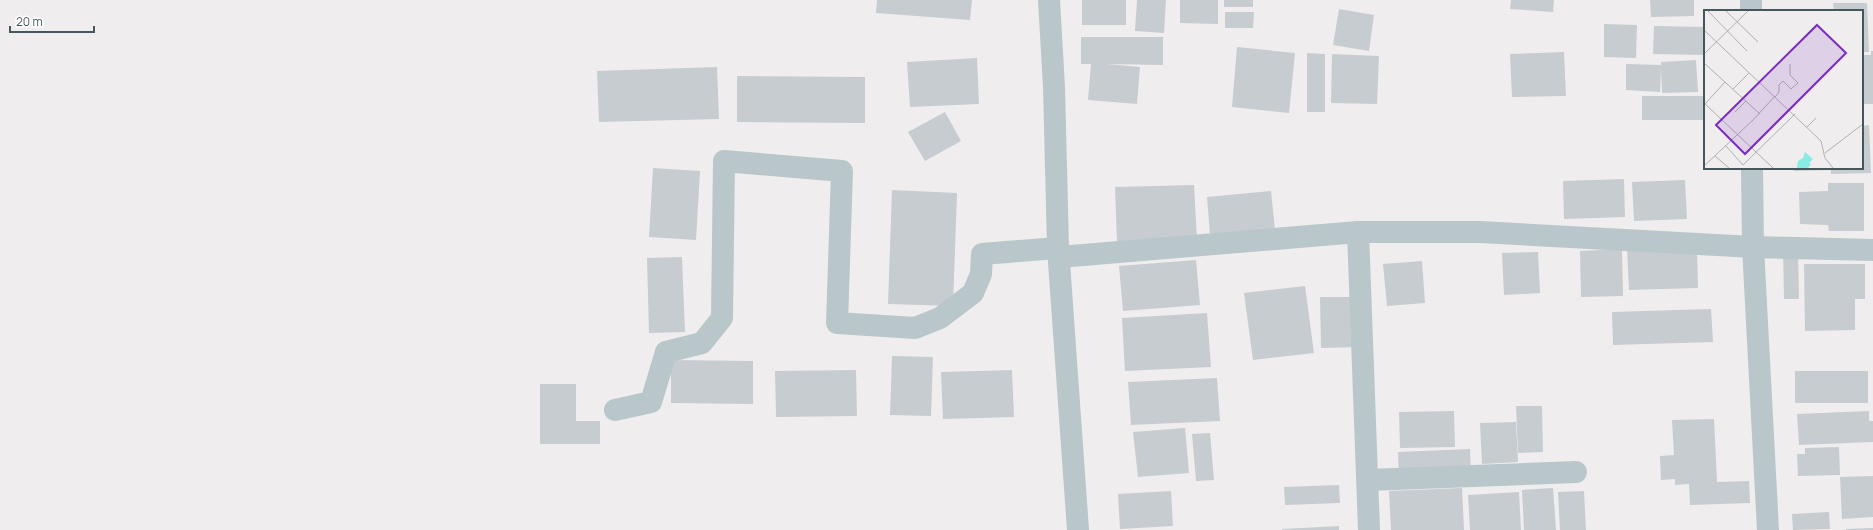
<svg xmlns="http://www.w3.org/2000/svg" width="1873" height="530" font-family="Manrope,sans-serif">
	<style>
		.building { fill: #c7ccd0 }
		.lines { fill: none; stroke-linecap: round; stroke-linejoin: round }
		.minor { stroke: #b9c7cb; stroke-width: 22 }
		.inset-road { fill: none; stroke: #acb1b3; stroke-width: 1 }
		.view { fill: #7b2cbf; fill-opacity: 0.15; stroke: #7b2cbf; stroke-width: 2 }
		.inset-edge { fill: none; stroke: #46575b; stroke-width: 2 }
	</style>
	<rect width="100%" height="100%" fill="#f0edee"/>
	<g class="building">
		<path d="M877 0H972L970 20 876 13Z"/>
		<rect x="1082" y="0" width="44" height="25"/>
		<path d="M1137 0H1166L1164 33 1135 31Z"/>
		<path d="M1180 0H1218V24L1180 23Z"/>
		<rect x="1224" y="0" width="29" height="7"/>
		<path d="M1511 0H1554L1553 12 1510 9Z"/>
		<path d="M1650 0H1694V16L1651 17Z"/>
		<path d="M1833 3H1867L1869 52H1862V11H1834Z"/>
		<path d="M1339 9 1374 15 1369 51 1333 45Z"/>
		<path d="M1225 12H1254L1253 28H1225Z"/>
		<path d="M1604 24 1637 25 1636 58 1604 57Z"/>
		<path d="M1654 26 1705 27V55L1653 54Z"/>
		<path d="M1081 37H1163V65L1107 64 1140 67 1137 104 1088 100 1091 64H1081Z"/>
		<path d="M1237 47 1295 53 1289 113 1232 107Z"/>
		<path d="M1871 51H1873V104H1864L1863 55H1871Z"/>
		<path d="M1564 52 1566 96 1512 97 1510 54Z"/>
		<path d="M1307 53 1325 54V112H1307Z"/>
		<path d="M1332 54 1379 56 1377 104 1331 103Z"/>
		<path d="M977 58 979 104 910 107 907 62Z"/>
		<path d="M1696 60 1698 92 1662 93 1661 69 1660 92 1626 90V64L1661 65V62Z"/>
		<path d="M717 67 719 119 599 122 597 71Z"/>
		<path d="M737 76 865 77V123L737 122Z"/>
		<rect x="1642" y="96" width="63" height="24"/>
		<path d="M945 112 961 141 925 161 908 132Z"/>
		<path d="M1869 125 1871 173 1831 174V170L1794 171V168H1862V126Z"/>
		<path d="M653 168 700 171 696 240 649 237Z"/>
		<path d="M1624 179 1625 217 1564 219 1563 181Z"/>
		<path d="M1685 180 1687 219 1634 221 1632 182Z"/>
		<path d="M1828 183H1864V231H1829L1828 225 1800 224 1799 192 1828 191Z"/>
		<path d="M1194 185 1197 240 1117 243 1115 187Z"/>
		<path d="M892 190 957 193 953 306 888 304Z"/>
		<path d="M1271 191 1275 230 1210 235 1207 197Z"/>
		<path d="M1697 247 1698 288 1629 290 1627 249Z"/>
		<path d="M1622 249 1623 296 1581 297 1580 251Z"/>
		<path d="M1783 249H1798L1799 299H1784Z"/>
		<path d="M1538 252 1540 293 1504 295 1502 253Z"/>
		<path d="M682 257 685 332 649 333 647 258Z"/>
		<path d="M1196 260 1200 305 1123 311 1119 266Z"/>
		<path d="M1422 261 1425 303 1387 306 1383 264Z"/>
		<path d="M1804 264H1865V299H1855V330L1805 331Z"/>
		<path d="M1305 286 1314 353 1253 360 1244 293Z"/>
		<path d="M1320 297H1359L1360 347 1321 348Z"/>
		<path d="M1711 309 1713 342 1613 345 1612 312Z"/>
		<path d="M1207 313 1211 367 1125 371 1122 318Z"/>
		<path d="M892 356 933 357 931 416 890 415Z"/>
		<path d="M671 360 753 361V404L671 403Z"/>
		<path d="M856 370 857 416 776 417 775 371Z"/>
		<path d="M1012 370 1014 417 943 419 941 372Z"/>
		<rect x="1795" y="371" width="73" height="32"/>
		<path d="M1217 378 1220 421 1131 425 1128 382Z"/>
		<path d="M540 384H576V421H600V444H540Z"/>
		<path d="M1516 406H1542L1543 452 1518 453Z"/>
		<path d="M1454 411 1455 447 1400 448 1399 412Z"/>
		<path d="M1869 411V421H1873V442L1799 445 1797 414Z"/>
		<path d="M1714 419 1717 482 1749 481 1750 503 1690 505 1689 484 1675 485V479L1661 480 1660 456 1674 455 1672 420Z"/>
		<path d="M1516 422 1518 462 1482 464 1480 423Z"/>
		<path d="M1185 428 1189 473 1138 477 1133 432Z"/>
		<path d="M1210 433 1214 480 1196 481 1192 434Z"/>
		<path d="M1839 447 1840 475 1798 476 1797 454H1805V448Z"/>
		<path d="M1470 449 1471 480 1399 482 1398 452Z"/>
		<path d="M1873 476V517L1842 519 1840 477Z"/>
		<path d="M1339 485 1340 503 1285 505 1284 487Z"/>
		<path d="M1462 488 1464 530H1391L1389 491Z"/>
		<path d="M1553 488 1556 530H1524L1522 490Z"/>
		<path d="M1171 491 1173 526 1120 529 1118 494Z"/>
		<path d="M1584 491 1586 530H1560L1558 492Z"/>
		<path d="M1519 492 1521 530H1470L1468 495Z"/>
		<path d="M1829 512 1830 529 1793 530 1792 514Z"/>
		<path d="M1339 526V530H1282V529Z"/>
		<path d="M1873 528V530H1846V529Z"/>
	</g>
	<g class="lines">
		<g class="minor">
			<path d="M1049 0 1054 87 1058 248 1078 530"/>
			<path d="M1751 0V11"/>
			<path d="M1752 168 1753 247 1768 530"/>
			<path d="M1358 232 1369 530"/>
			<path d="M1059 257 1358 232H1480L1753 247 1873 250"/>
			<path d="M615 410 651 402 666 352 702 343 722 318 724 161 842 171 837 323 915 328 940 318 973 293 981 274 982 254 1058 248"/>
			<path d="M1368 480 1576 472"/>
		</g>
	</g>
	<g transform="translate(1704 10)">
		<rect width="159" height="159" fill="#f0edee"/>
		<path d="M101 142 109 149 105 153 107 154 104 158H93L94 151 99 148Z" fill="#88ebe4"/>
		<path class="inset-road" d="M4 1 43 41M22 1 54 32M0 20 117 131 121 148 129 158M0 44 44 1M0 53 56 104M29 79 45 63M71 87 75 82V75L79 71 87 79 94 73 86 65V54M0 93 69 158M1 94 21 72M31 102 42 91M103 117 112 108M22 136 39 155 91 104M121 143 159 114M11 146 25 158M0 156 49 110 71 86"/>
		<path class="view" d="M113 15 142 43 41 144 12 115Z"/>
		<rect width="159" height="159" class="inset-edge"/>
	</g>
	<path d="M10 26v6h84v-6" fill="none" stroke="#46575b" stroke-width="2"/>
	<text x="16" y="26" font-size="12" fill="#46575b" stroke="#ffffff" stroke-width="3" paint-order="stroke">20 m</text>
</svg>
